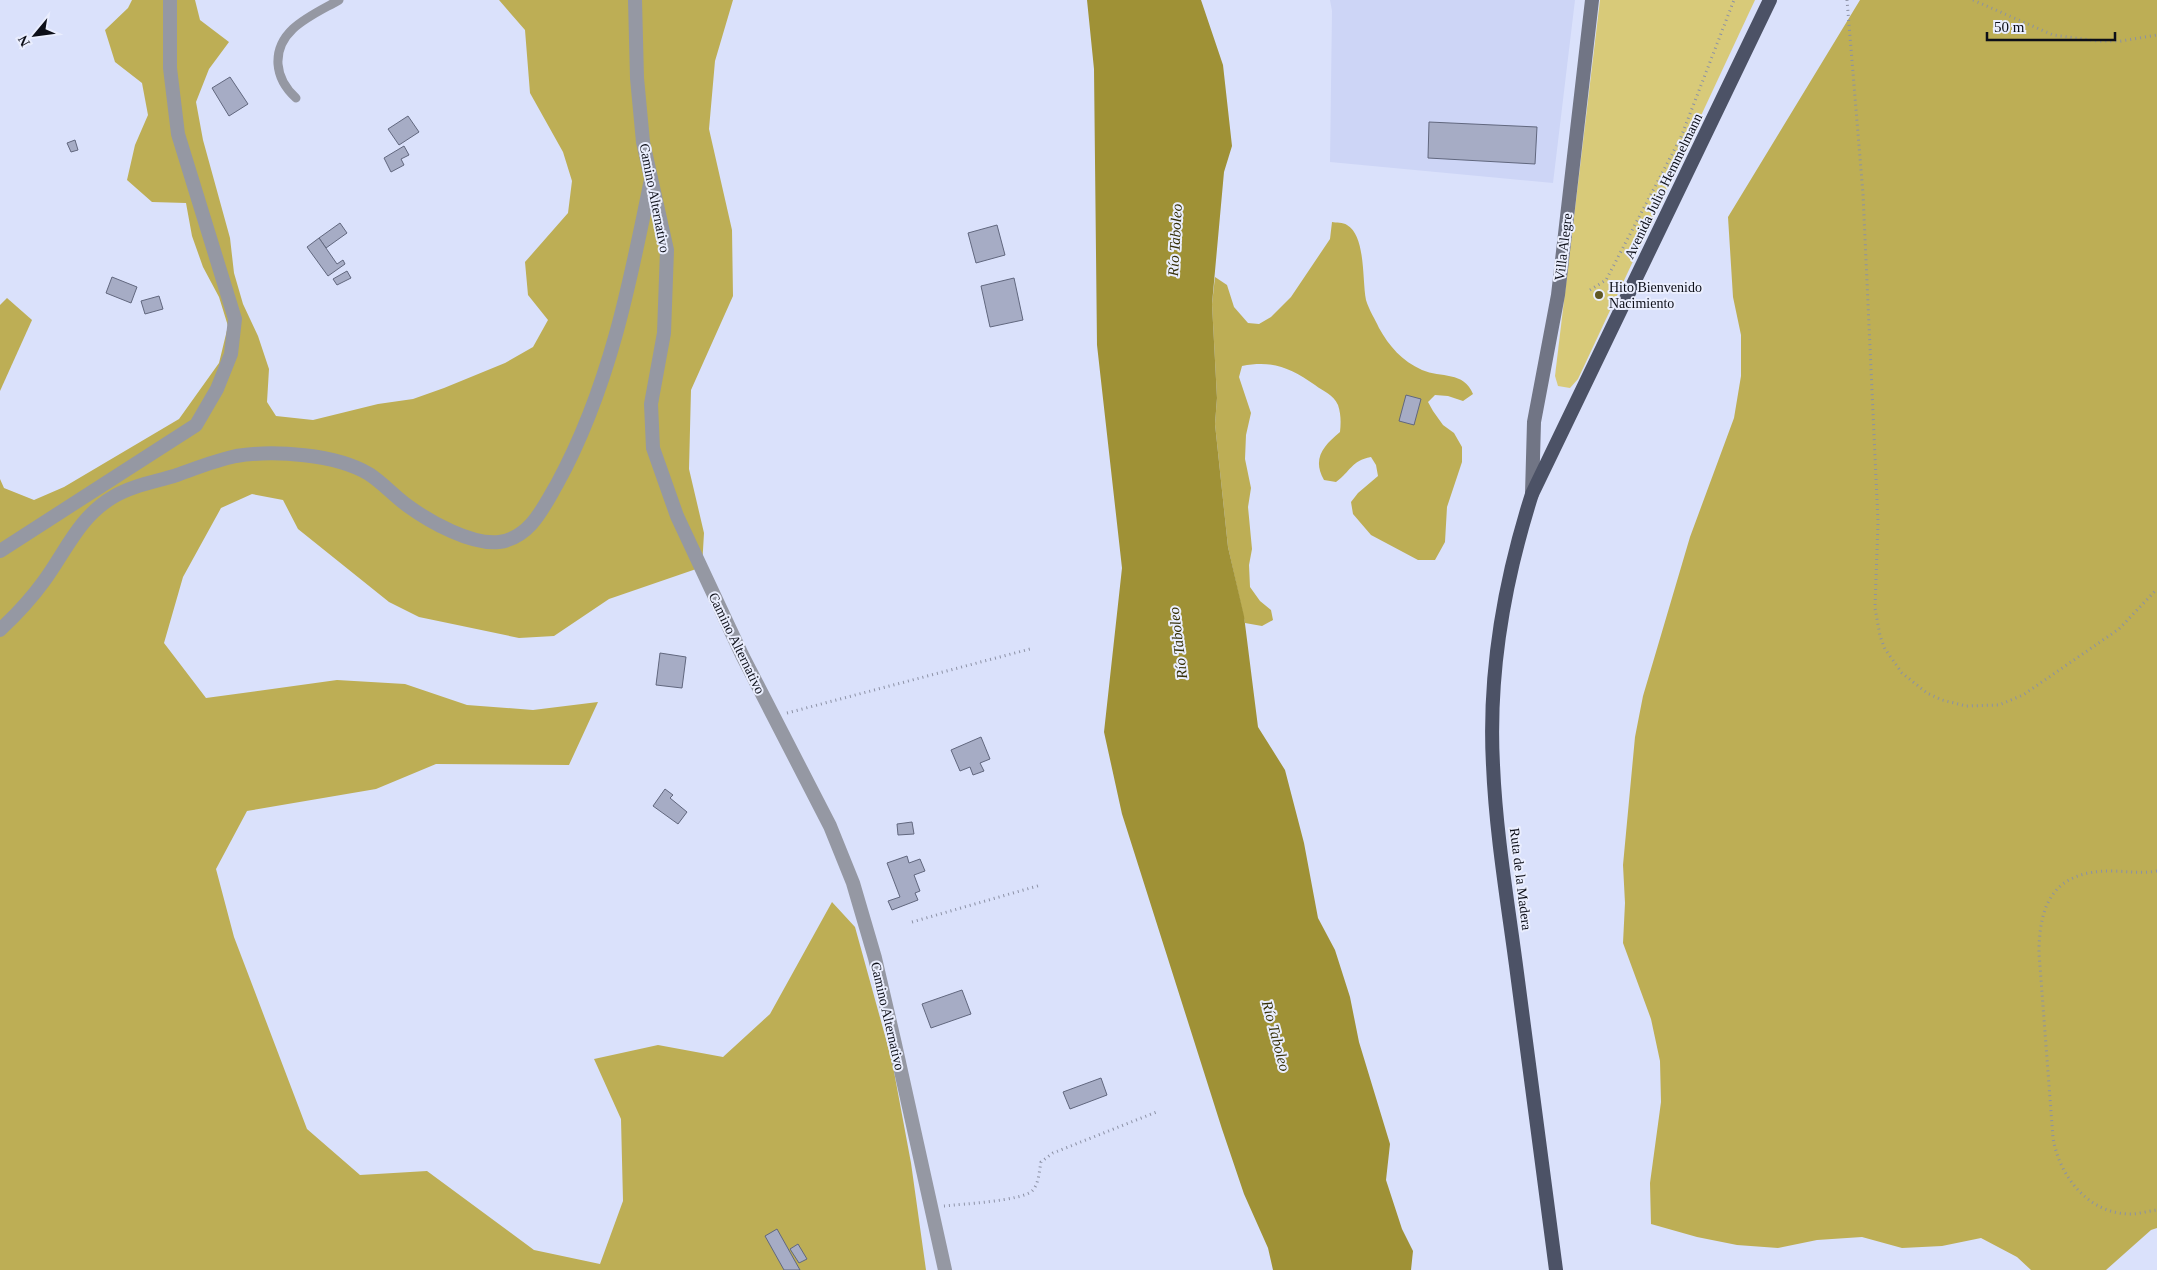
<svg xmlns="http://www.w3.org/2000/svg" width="2157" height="1270" font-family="Georgia,serif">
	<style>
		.built { fill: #cdd5f6 }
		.green { fill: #d8ca79 }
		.forest { fill: #bdae55 }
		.water { fill: #9f9136 }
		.building { fill: #a6acc5; stroke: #61677e }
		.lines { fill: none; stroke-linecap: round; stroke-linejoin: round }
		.path { stroke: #8c91a5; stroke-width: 3; stroke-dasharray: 1 4; stroke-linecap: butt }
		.service { stroke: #9598a3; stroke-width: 9 }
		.minor { stroke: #9598a3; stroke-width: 14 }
		.tertiary { stroke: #9598a3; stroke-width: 14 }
		.secondary { stroke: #717585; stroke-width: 14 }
		.trunk { stroke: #4c5266; stroke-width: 14 }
		.poi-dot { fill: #605724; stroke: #eaeefe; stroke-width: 2 }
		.labels { text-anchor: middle; stroke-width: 4; stroke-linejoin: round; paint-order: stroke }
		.street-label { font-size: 14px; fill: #0d0f18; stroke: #eaeefe }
		.poi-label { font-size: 14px; fill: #0d0f18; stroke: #eaeefe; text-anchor: start }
		.water-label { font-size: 15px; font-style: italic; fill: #352f06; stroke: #eaeefe }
	</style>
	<rect width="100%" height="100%" fill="#dae1fb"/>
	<path class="built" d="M1330 0H1575L1553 183 1330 162 1332 11Z"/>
	<path class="green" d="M1600 0H1755L1578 379 1570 388 1558 386 1555 376Z"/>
	<g class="forest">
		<path d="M132 0H195L200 20 229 42 209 69 196 102 203 140 230 238 234 273 243 304 258 336 269 369 267 402 276 416 313 420 378 404 413 399 444 388 505 363 533 347 548 320 528 295 525 262 568 213 572 181 563 152 530 93 525 30 499 0H733L715 61 709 129 732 230 733 296 691 390 689 469 704 533 702 567 609 599 554 636 519 638 419 617 389 602 298 529 283 500 252 494 221 508 183 577 164 643 206 698 337 680 405 684 467 705 533 710 598 702 569 765 436 764 376 789 247 811 216 869 234 937 307 1129 360 1175 427 1171 534 1250 600 1264 623 1201 621 1119 594 1059 658 1045 723 1057 770 1014 832 902 855 927 892 1061 911 1163 926 1270H0V479L4 488 34 500 64 487 179 419 219 363 228 326 219 297 203 267 192 236 186 203 152 202 127 180 135 145 148 115 142 83 115 62 105 30 128 8Z"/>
		<path d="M1860 0H2157V1228L2151 1230 2106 1270H2031L2017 1257 1981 1238 1942 1246 1902 1248 1862 1237 1817 1240 1778 1248 1737 1245 1697 1237 1651 1224 1650 1183 1661 1102 1660 1061 1651 1019 1623 943 1625 903 1623 865 1635 737 1643 696 1690 537 1734 418 1741 376V335L1733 297 1728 217Z"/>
		<path d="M1332 222C1336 223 1343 222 1347 225 1366 236 1362 280 1366 300 1369 310 1375 319 1379 328 1389 346 1402 361 1422 370 1441 378 1464 371 1473 394L1463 401 1448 396 1435 395 1428 402 1433 411 1443 425 1454 433 1462 447V462L1447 507 1445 542 1435 560H1418L1371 535 1353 514 1351 502 1358 493 1378 476 1376 465 1371 457C1351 461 1351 471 1336 482L1324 480C1312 459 1323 446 1340 432 1341 423 1341 414 1338 405 1333 394 1324 392 1315 385 1290 368 1273 360 1242 366L1239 377 1251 413 1246 435 1245 459 1251 488 1248 507 1252 549 1249 565 1250 587 1260 601 1271 610 1273 620 1262 626 1245 623 1228 547 1215 424 1217 398 1212 304 1215 277 1227 285 1234 307 1248 323 1259 324 1271 317 1291 297 1330 239Z"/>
		<path d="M7 298 32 320 0 391V305Z"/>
	</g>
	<path class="water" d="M1087 0H1201L1223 65 1232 146 1224 172 1212 304 1217 398 1215 424 1228 547 1244 616 1258 727 1285 770 1304 843 1318 918 1335 950 1350 997 1359 1042 1390 1144 1386 1180 1402 1229 1413 1251 1411 1270H1273L1268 1248 1244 1194 1222 1129 1122 814 1104 732 1122 568 1097 345 1094 69Z"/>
	<g class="building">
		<path d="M230 77 248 104 229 116 212 88Z"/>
		<path d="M408 116 419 132 399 145 388 129Z"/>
		<path d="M1429 122 1537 127 1535 164 1428 158Z"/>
		<path d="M75 140 78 150 71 152 67 143Z"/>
		<path d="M404 146 409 155 401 159 404 165 391 172 384 158Z"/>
		<path d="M340 223 347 233 326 248 319 238Z"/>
		<path d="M997 225 1005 255 976 263 968 233Z"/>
		<path d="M319 238 337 264 343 260 345 264 328 276 307 247Z"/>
		<path d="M347 271 351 278 337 285 333 279Z"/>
		<path d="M112 277 137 287 131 303 106 293Z"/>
		<path d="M1014 278 1023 320 990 327 981 286Z"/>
		<path d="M159 296 163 309 145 314 141 301Z"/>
		<path d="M1406 395 1421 399 1414 425 1399 421Z"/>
		<path d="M660 653 686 657 682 688 656 685Z"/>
		<path d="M981 737 990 759 980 763 984 771 973 775 970 767 960 771 951 750Z"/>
		<path d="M665 789 673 795 670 798 687 812 678 824 653 806Z"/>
		<path d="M912 822 914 834 898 835 897 824Z"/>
		<path d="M907 856 909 863 920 859 925 871 914 875 920 891 915 893 918 900 892 910 888 901 900 897 887 863Z"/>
		<path d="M962 990 971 1014 931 1028 922 1004Z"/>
		<path d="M1101 1078 1107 1095 1070 1109 1063 1092Z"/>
		<path d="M777 1229 800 1270H784L765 1236Z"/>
		<path d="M798 1244 807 1259 799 1263 790 1249Z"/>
	</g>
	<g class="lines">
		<g class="path">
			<path d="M1847 0 1863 194 1878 522 1875 608 1880 636 1885 649 1902 673 1927 693 1942 700 1966 706 1999 705 2023 695 2119 629 2157 589"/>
			<path d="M1973 0 2053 35 2098 41H2121L2157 35"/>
			<path d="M1590 290 1606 280 1681 137 1734 0"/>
			<path d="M787 713 1030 649"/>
			<path d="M2157 871C2141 874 2127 871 2111 871 2055 871 2039 902 2039 953L2053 1138C2059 1175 2088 1214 2130 1214 2139 1214 2148 1211 2157 1210"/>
			<path d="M912 922 1041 885"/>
			<path d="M944 1206C961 1204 1021 1201 1032 1191 1039 1184 1039 1172 1041 1162L1053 1153 1159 1111"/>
		</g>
		<path class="service" d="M296 98C285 88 279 78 278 64 276 29 313 15 339 0"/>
		<g class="minor">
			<path d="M0 551 196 425 217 389 231 354 235 319 178 134 170 68V0"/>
			<path d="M0 630C16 615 31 599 44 581 66 551 79 517 113 497 131 486 154 482 174 476 194 469 216 460 236 456 274 450 336 454 369 474 383 483 394 496 408 506 430 522 471 545 499 542 530 538 543 508 557 484 609 389 630 284 651 179"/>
		</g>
		<path class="tertiary" d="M635 0 637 78 643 142 667 250 664 333 651 404 653 448 677 516 742 655 830 826 853 883 875 958 895 1044 945 1270"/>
		<path class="secondary" d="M1532 494 1534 422 1558 295 1592 0"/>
		<path class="trunk" d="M1556 1270C1543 1171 1530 1072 1517 973 1508 904 1496 835 1493 765 1488 673 1504 582 1532 494L1770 0"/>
	</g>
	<circle class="poi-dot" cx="1599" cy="295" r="5"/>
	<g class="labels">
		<g class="street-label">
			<text transform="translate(1663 186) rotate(-64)" y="5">Avenida Julio Hemmelmann</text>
			<text transform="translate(655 198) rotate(79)" y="5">Camino Alternativo</text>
			<text transform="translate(1563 247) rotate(-83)" y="5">Villa Alegre</text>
			<text transform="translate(737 643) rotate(64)" y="5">Camino Alternativo</text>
			<text transform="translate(1521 879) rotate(83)" y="5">Ruta de la Madera</text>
			<text transform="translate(888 1016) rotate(77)" y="5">Camino Alternativo</text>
		</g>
		<g class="poi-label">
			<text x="1609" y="292">Hito Bienvenido<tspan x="1609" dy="16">Nacimiento</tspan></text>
		</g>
		<g class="water-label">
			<text transform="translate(1175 240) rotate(-87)" y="5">Río Taboleo</text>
			<text transform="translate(1178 643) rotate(-97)" y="5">Río Taboleo</text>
			<text transform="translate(1276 1036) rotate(75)" y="5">Río Taboleo</text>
		</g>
	</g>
	<g transform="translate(35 35) rotate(241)" stroke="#eaeefe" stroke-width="4" paint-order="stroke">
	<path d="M0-4L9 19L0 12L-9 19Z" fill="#0d0f18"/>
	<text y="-8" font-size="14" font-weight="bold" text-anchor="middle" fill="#0d0f18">N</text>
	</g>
	<path d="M1987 32v8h128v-8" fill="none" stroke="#0d0f18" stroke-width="2.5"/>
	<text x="1994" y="32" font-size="15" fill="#0d0f18" stroke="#eaeefe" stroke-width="4" paint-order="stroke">50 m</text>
</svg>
